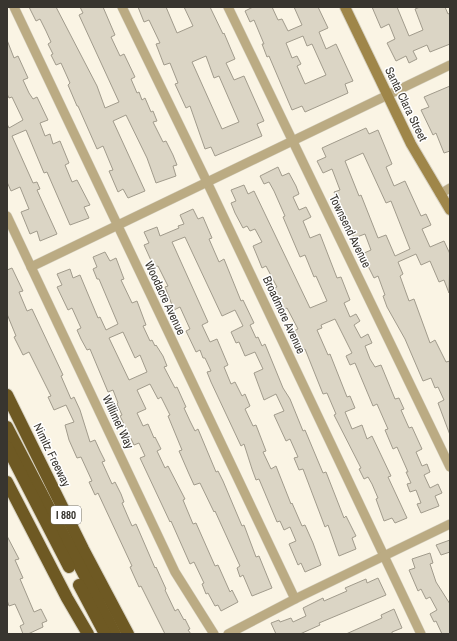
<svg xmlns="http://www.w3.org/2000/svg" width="457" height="641" font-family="'Archivo Narrow',sans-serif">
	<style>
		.building { fill: #dbd5c5; stroke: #a19b8c; fill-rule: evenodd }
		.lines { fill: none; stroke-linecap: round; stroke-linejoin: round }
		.street-casing { stroke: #d7d2c3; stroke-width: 10 }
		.secondary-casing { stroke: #d7d2c3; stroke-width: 12 }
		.highway-casing { stroke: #d7d2c3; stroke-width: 14 }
		.street { stroke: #bbab83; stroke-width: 9 }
		.secondary { stroke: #9f8649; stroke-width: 10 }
		.highway { stroke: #6e5923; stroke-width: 12 }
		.labels { text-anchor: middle; stroke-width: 3; stroke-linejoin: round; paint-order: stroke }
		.shield { fill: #fff; stroke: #74726d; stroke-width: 1 }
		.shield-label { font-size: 11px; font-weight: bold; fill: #38352f }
		.street-label { font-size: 12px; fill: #38352f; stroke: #fff }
	</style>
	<rect width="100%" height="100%" fill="#faf4e4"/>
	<g class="building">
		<path d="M29 7H56L97 86 105 108 119 102 79 15 83 13 80 7H103L115 35 111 37 120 56 124 54 135 77 131 79 137 93 139 92 142 100 145 98 151 112 153 111 157 121 153 122 163 142 166 141 173 155 177 165 173 166 176 176 156 183 147 158 126 115 113 121 145 191 128 198 123 189 118 192 109 171 113 170 103 146 97 149 78 106H77L68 85 70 83 61 63 56 65 51 55 53 54 48 44 51 42 46 31 40 19 36 21Z"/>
		<path d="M138 7H166L177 33 193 26 184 7H210L223 34 224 33 235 59 226 63 234 80 244 76 264 121 257 124 262 136 215 156 211 147 205 149 190 106 186 108 175 84 178 83 170 63 164 65 156 44 160 43 149 20 144 22ZM206 56 214 78 219 76 239 122 222 129 192 62Z"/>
		<path d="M253 7H272L278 20 282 19 288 31 302 25 294 7H318L328 28 319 32 326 49 336 44 353 81 345 84 348 93 305 112 302 106 292 110 269 56 267 57 262 44H264L254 20 250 22 245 11ZM303 36 307 46 312 44 326 75 305 84 297 66 301 64 297 56 292 58 286 43Z"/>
		<path d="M372 7H397L409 36 423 30 415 9 420 7H445L448 14 450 13V44L430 52 427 45 413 51 417 59 409 63 406 56 396 61 387 43 395 39 389 24 381 28Z"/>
		<path d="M7 40 14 58 18 56 28 78 23 80 29 93 33 99 37 97 48 120 40 123 45 136 50 134 53 144 60 141 69 163 65 165 72 182 77 180 90 205 84 207 89 218 70 225 47 172 44 173 26 130 12 136 33 183 37 182 40 189 37 190 57 234 40 241 37 231 30 234 21 212 29 209 20 187 11 191 7 182V124L9 128 23 120 12 97 9 98 7 94Z"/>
		<path d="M450 86V151L444 153 436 133 433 135 421 110 429 107 424 97Z"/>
		<path d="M366 128 369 134 378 130 392 164 386 167 394 186 405 181 421 216 426 214 431 225 422 229 430 247 444 241 450 254 449 293 444 280 439 282 430 261 421 265 416 254 398 262 403 274 400 276 409 301 414 299 430 343 435 340 446 362 450 361V435L438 403 444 400 438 387 435 388 431 378 423 381 405 339 387 307 383 296 385 295 378 276 374 278 362 254 371 250 365 234 354 238 334 192 340 190 332 169 323 173 317 161 326 157 322 148ZM363 153 386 203 391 201 410 249 395 256 386 235 378 238 361 195 359 196 345 161Z"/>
		<path d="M278 167 282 176 289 173 296 186 299 194 293 197 299 210 306 207 311 217 303 221 310 238 320 234 337 278 341 277 350 300 344 303 350 317 356 314 360 321 354 325 361 338 368 334 372 343 365 346 370 359 375 367 381 365 395 399 399 398 404 409 401 410 409 428 412 427 422 449 416 452 422 466 427 464 430 472 424 475 430 488 438 484 442 493 435 496 439 506 421 513 417 504 421 503 416 490 410 492 407 484 411 483 406 472H408L397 447 393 449 385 430 388 429 377 404 373 406 355 363 350 365 346 356 352 353 335 319 321 325 322 328 317 330 328 355 330 354 347 397 350 396 355 408 345 412 352 429 362 425 367 439 372 436 391 476 388 477 407 518 395 523 392 518 384 521 376 499 378 498 372 484 368 477 364 479 359 469 361 468 334 415 336 414 327 393 323 394 305 349 303 350 299 342 294 331 298 329 287 308 283 310 278 301 273 289 277 287 266 266 262 268 258 258 253 246 262 242 255 229 250 231 247 226 243 228 235 213 231 203 236 201 231 190 244 185 248 194 254 191 310 308 327 301 316 276 314 277 305 255 300 257 283 217 285 216 274 191 269 182 264 184 260 176Z"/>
		<path d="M193 209 198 219 203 217 212 238 209 239 219 262 224 259 241 301 243 300 254 323 250 325 256 338 258 337 262 346 265 344 283 388 290 399 303 431 305 430 323 473 326 472 344 518 346 516 356 536 352 538 356 549 339 556 328 525 325 527 303 469 299 470 294 458 298 457 290 439 286 441 274 415 284 411 276 394 264 400 254 373 263 369 255 352 245 356 239 342 236 343 231 332 243 326 235 310 222 316 185 237 172 242 208 322 202 325 210 342 217 339 228 365 224 367 231 384 235 382 242 396 245 394 250 406 245 409 253 426 256 425 266 451 263 452 271 469 276 466 291 504 292 503 302 526 305 525 313 543 321 565 305 572 301 563 298 565 289 544 296 541 290 527 284 530 280 521 277 522 259 479 256 480 252 469 244 444 241 446 211 382 207 372 211 371 205 358H203L200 350 196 352 186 331 190 329 180 307 174 310 165 287 168 286 158 266 154 267 144 245 149 243 144 232 157 227 160 236 179 228 178 226 184 224 180 215Z"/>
		<path d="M105 252 110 261 116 258 124 279 121 280 132 303 137 301 146 325 143 326 150 341 152 340 155 346 156 345 163 356 167 366 164 367 175 388 177 387 186 407 184 408 190 421 195 431 198 429 216 472 218 471 223 481 242 526 244 525 256 557 259 556 272 588 252 596 243 575 240 577 237 568 240 566 215 511 214 512 200 483 194 485 189 474 179 451 182 450 168 416 170 415 161 397 158 399 150 384 137 390 146 409 137 413 143 426 148 424 154 438 155 437 161 449 157 451 165 468 168 466 185 499 183 500 193 524 196 523 215 566 218 565 230 592 232 590 238 602 221 611 218 605 215 606 208 593 206 594 202 584 204 583 194 562 190 564 171 521 170 522 140 458 145 456 139 443 134 445 120 416 122 415 117 404 118 403 113 390 108 392 90 349 87 350 81 339 77 330 81 328 72 308 68 310 57 287 62 285 57 274 70 269 73 278 80 275 98 318 100 317 106 330 118 324 99 279H97L93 269 97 267 93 257ZM123 332 135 358 140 355 147 372 129 380 109 338Z"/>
		<path d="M12 268 23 291 19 292 27 311 32 309 63 375 61 376 71 399 74 397 80 410 90 442 95 440 100 451 105 461 102 462 112 484 115 482 121 494 124 502 122 503 128 517 132 526 136 524 155 568 156 567 166 589 165 590 175 611 178 609 184 620 185 619 190 629 188 630 191 634H165L141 586 139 587 130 567 132 566 98 493 95 495 89 482 92 481 81 457 77 458 69 440 65 425 74 422 66 405 54 410 48 397 51 396 29 352 23 355 14 337 16 336 7 314V270Z"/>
		<path d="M7 536 19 559 15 560 23 578 20 579 34 612 41 609 47 621 42 623 43 627 28 634H23L20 626 24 624 15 604 9 606 7 600Z"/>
		<path d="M450 540V552L441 555 436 545Z"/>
		<path d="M430 553 433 563 430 564 436 582 450 604V634H442L436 621 434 622 430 614 437 610 430 597 426 599 421 589 418 591 409 570 415 568 412 559Z"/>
		<path d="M378 578 386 595 319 623 320 625 300 634H276L271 623 279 620 280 622 291 618 293 622 306 616 303 608 323 598 324 601 347 591 345 588 366 579 367 583Z"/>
		<path d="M394 609 402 628 392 632V634H346L382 618 381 615Z"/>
	</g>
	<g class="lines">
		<defs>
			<g id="street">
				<path d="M14 7 295 599"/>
				<path d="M122 7 207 182 421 634"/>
				<path d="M228 7 450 467"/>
				<path d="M440 194 450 188"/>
				<path d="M7 216 175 572 214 634"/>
				<path d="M31 267 450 65"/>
				<path d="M228 634 295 599 450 524"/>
			</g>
			<path id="secondary" d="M345 7 411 144 450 210"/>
			<g id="highway">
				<path d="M7 395 83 549 128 634"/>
				<path d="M7 427 115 634"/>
				<path d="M7 447 69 567"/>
				<path d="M7 482 67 598 88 634"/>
				<path d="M79 585 105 634"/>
			</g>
		</defs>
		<use href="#street" class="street-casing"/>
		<use href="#secondary" class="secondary-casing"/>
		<use href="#highway" class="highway-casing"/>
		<use href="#street" class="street"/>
		<use href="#secondary" class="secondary"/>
		<use href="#highway" class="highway"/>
	</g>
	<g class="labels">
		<rect class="shield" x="51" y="506" width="30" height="18" rx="3"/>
		<g class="shield-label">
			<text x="66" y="519">I 880</text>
		</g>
		<g class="street-label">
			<text transform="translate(406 104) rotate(64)" y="4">Santa Clara Street</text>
			<text transform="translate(350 231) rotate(64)" y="4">Townsend Avenue</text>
			<text transform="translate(165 298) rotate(65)" y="4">Woodacre Avenue</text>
			<text transform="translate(284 315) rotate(65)" y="4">Broadmore Avenue</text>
			<text transform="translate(118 422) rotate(65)" y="4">Willimet Way</text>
			<text transform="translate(52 455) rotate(64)" y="4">Nimitz Freeway</text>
		</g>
	</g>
	<rect width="457" height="641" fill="none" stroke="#38352f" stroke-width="16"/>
</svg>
